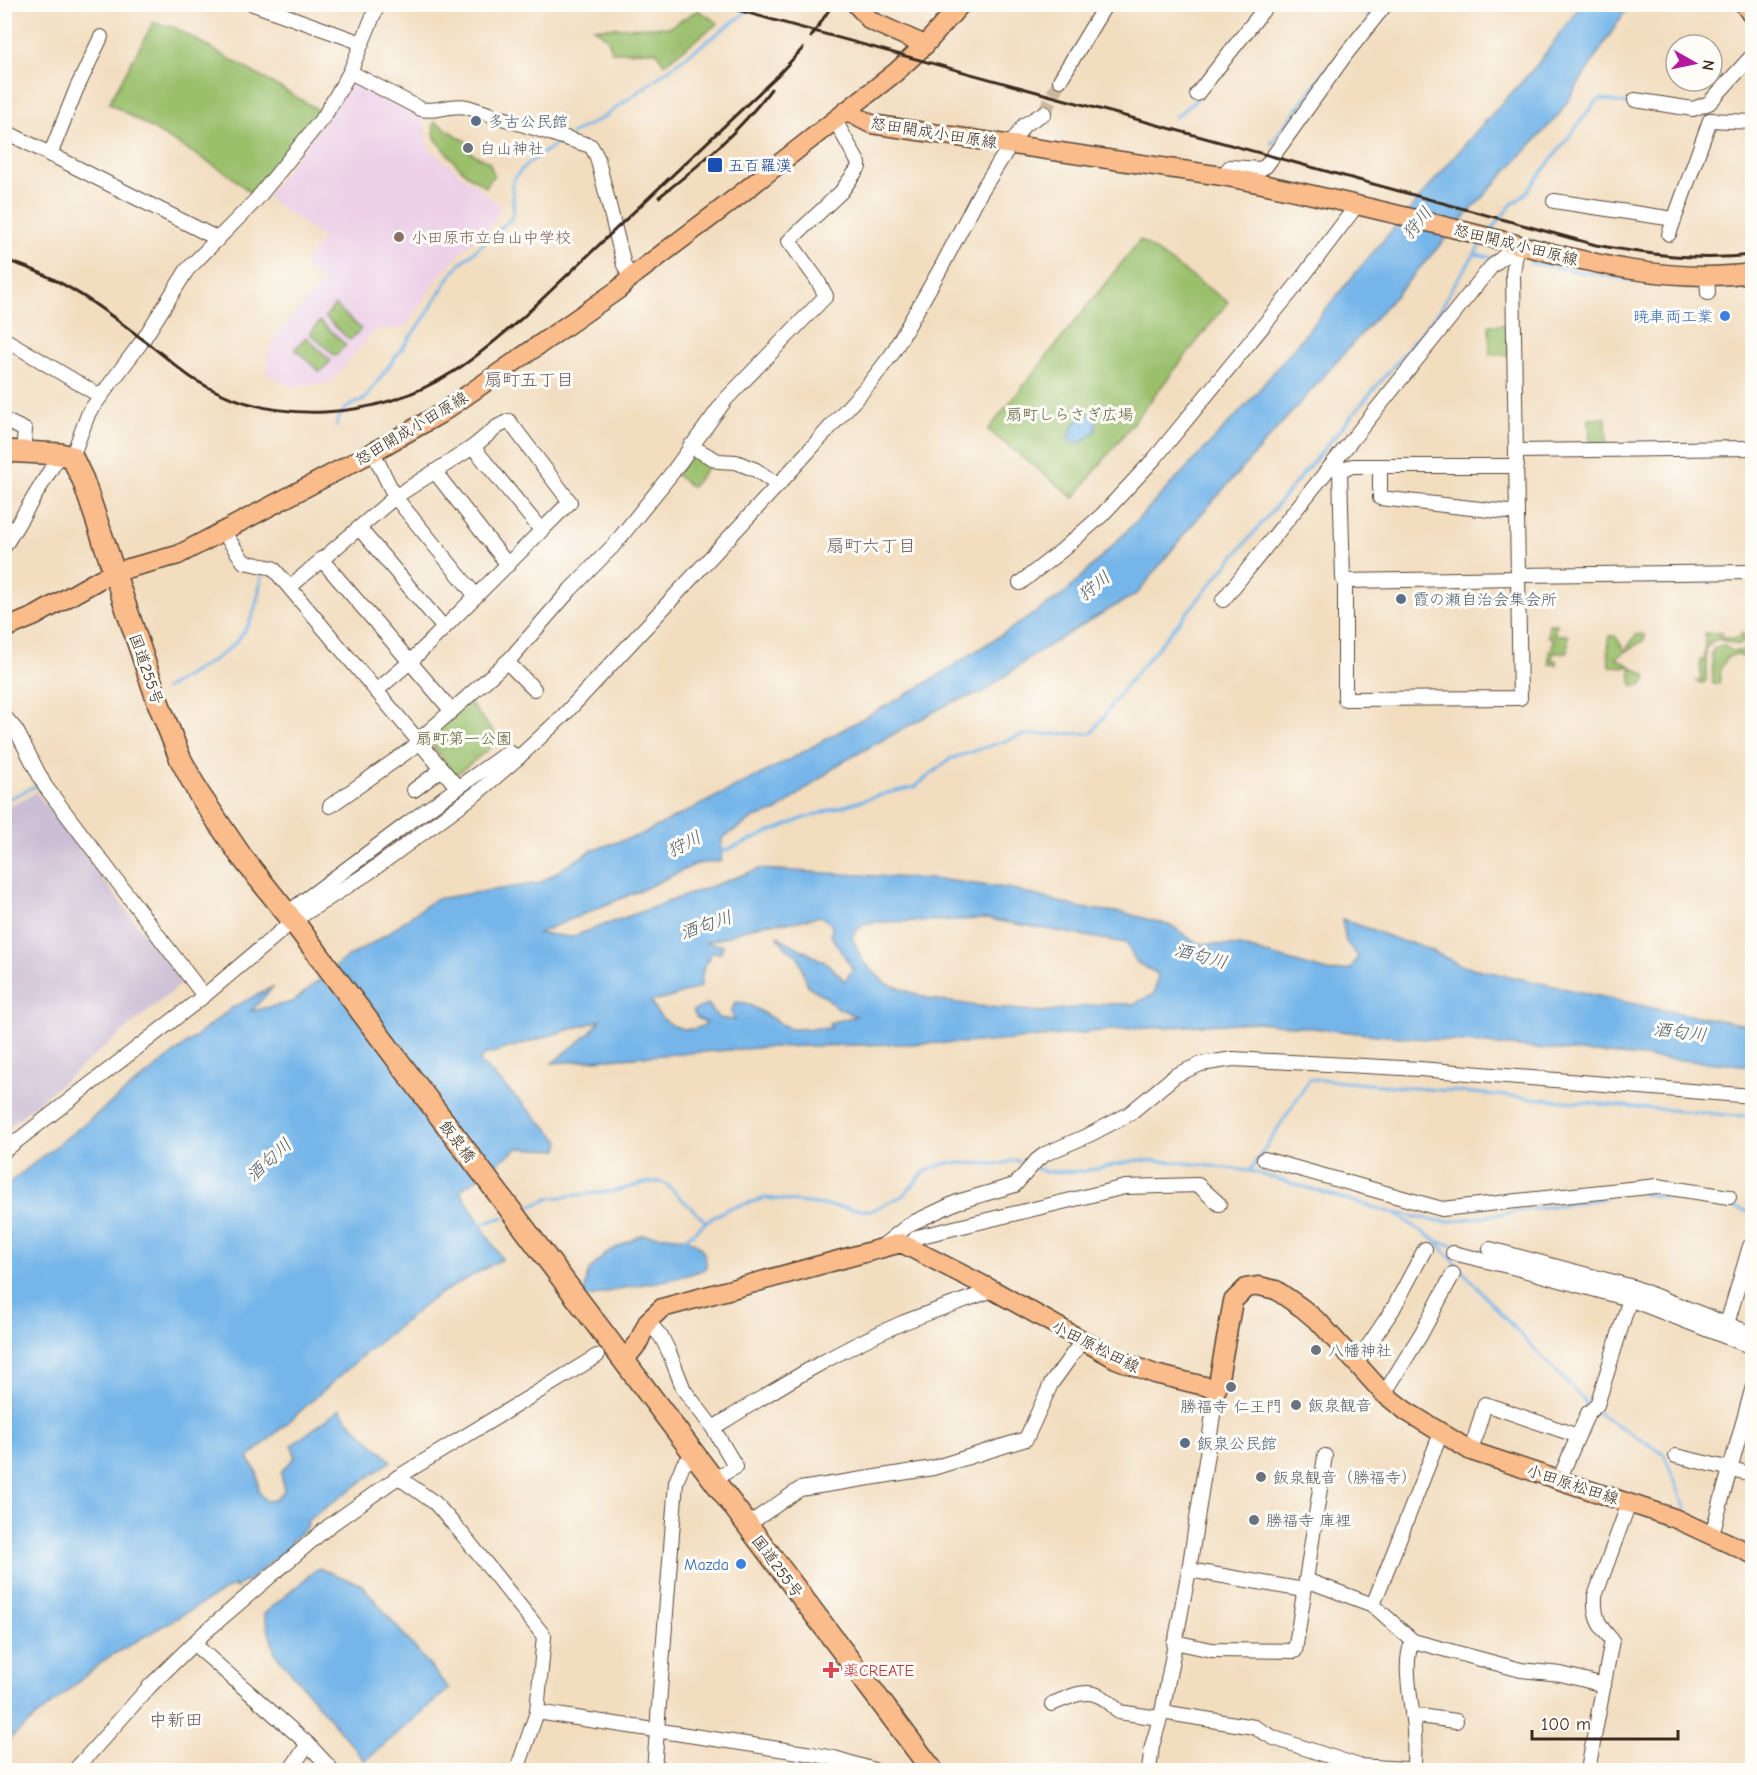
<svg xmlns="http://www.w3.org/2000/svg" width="1757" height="1775" font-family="'Comic Neue','Klee One',sans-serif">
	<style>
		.built { fill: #edd0e8 }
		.industrial { fill: #ccbed4 }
		.green { fill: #9ac06c; stroke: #6a7545; stroke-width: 1.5 }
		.water { fill: #75b5e9; stroke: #587084; stroke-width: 1.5; fill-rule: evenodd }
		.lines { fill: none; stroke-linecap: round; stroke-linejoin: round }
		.stream { stroke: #75b5e9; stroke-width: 3 }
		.minor-tunnel { stroke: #cdb99f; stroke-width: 14; stroke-dasharray: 14 7; stroke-linecap: butt }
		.minor-casing { stroke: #564536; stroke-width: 16 }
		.major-casing { stroke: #564536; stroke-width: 21 }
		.highway-casing { stroke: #564536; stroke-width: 24 }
		.minor { stroke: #fff; stroke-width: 14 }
		.major { stroke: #fabc8b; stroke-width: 18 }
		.highway { stroke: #fabc8b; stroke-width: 21 }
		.rail { stroke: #3b2a1e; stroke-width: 3 }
		.service-dot { fill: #5c6f8a; stroke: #fdfcf7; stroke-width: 2 }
		.worship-dot { fill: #6b7280; stroke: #fdfcf7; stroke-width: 2 }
		.transit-dot { fill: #1a4fb4; stroke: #fdfcf7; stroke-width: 2 }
		.education-dot { fill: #8d6e63; stroke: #fdfcf7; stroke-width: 2 }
		.shop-dot { fill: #3f7fe0; stroke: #fdfcf7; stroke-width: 2 }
		.health-dot { fill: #e0444e; stroke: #fdfcf7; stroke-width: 2 }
		.labels { text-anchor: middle; stroke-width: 6; stroke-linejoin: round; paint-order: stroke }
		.service-label { font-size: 16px; fill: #4e5e75; stroke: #fdfcf7; text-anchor: start }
		.street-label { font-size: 16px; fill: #3b2a1e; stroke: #fdfcf7 }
		.worship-label { font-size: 16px; fill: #5b616d; stroke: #fdfcf7; text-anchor: start }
		.transit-label { font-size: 16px; fill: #164399; stroke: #fdfcf7; text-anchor: start }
		.education-label { font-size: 16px; fill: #785e54; stroke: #fdfcf7; text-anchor: start }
		.shop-label { font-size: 16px; fill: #366cbe; stroke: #fdfcf7; text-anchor: end }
		.park-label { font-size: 16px; fill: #5c5e39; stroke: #fdfcf7 }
		.health-label { font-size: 16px; fill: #be3a42; stroke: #fdfcf7; text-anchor: start }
		.water-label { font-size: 18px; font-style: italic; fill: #4f5b65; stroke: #fdfcf7 }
		.neighbourhood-label { font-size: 18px; fill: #6c5a63; stroke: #fdfcf7 }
	</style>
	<rect width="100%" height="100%" fill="#fdfcf7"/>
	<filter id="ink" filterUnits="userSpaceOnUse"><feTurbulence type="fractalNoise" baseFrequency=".0167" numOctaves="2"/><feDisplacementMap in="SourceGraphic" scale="12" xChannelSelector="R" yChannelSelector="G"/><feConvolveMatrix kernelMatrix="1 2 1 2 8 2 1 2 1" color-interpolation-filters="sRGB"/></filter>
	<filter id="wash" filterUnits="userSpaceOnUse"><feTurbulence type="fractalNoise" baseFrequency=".008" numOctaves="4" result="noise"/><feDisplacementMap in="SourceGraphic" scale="24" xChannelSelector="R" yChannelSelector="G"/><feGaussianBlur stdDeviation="1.35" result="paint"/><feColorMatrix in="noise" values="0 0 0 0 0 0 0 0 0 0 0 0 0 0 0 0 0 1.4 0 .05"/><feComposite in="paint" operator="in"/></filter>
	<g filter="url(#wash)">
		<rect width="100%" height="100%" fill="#f2ddbf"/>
		<path class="built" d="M357 83 422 118 429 149 500 205 497 216 489 228 460 253 438 278 406 327 374 331 330 383 303 385 294 388 266 374 268 367 267 356 279 332 323 283 303 264 323 239 306 225 266 197 350 86Z"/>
		<path class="industrial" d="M36 792 182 983 5 1130V809Z"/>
		<g class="green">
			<path d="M698 10 718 23 664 64 656 51 612 52 608 39 594 28 670 27Z"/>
			<path d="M153 23 174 27 319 110V113L253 195 227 173 109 103Z"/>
			<path d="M435 122 467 142 471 153 489 162 494 175 486 187 466 174 451 158 435 138 433 124Z"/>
			<path d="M1140 240 1228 302 1074 498 988 430Z"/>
			<path d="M335 305 361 329 350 340 325 317Z"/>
			<path d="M320 321 346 345 335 356 310 333Z"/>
			<path d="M1489 325H1509V355H1490Z"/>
			<path d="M306 337 331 361 320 372 295 349Z"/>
			<path d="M1606 418 1607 443H1590L1589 419Z"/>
			<path d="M693 447 716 457 692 487 676 475Z"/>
			<path d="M1549 624H1557V627H1555V635H1568V652L1553 653 1552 660 1557 661V665L1549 664V650H1552L1553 638 1548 637Z"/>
			<path d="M1705 633H1722V638H1741V633L1745 636 1744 642 1739 645 1719 639 1712 641 1706 648V681L1701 684 1696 681 1701 680 1700 660H1705Z"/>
			<path d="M1641 634 1645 636 1644 640 1616 658 1646 675V681L1643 684 1633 686 1631 681V667L1609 666 1608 639 1610 636H1615L1625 651 1636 635Z"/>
			<path d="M1752 634 1751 659 1737 654 1728 657 1721 667 1719 684H1713L1712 653 1714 648 1723 645 1732 651H1741L1750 644Z"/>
			<path d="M469 702 500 740 456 775 427 739Z"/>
		</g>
		<g class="water">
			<path d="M1581 5H1629L1558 116 1489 190 1189 528 1138 593 1087 622 1035 654 983 692 950 703 839 764 777 811 754 818 722 838 721 861 696 864 646 888 538 933 571 937 759 869 944 880 1012 889 1081 908 1125 913 1172 926 1196 943 1239 946 1331 972 1351 969 1358 956 1346 942 1342 919 1404 942 1417 944 1463 966 1657 1009 1752 1026V1066L1367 1034 1258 1022 1111 1030 988 1042 769 1047 552 1063 590 1033 601 1020 485 1055 479 1061 560 1141 558 1150 518 1148 460 1191 502 1259 436 1296 362 1356 248 1458 257 1472 259 1492 266 1501 275 1500 284 1491 281 1472 295 1457 292 1445 340 1409 346 1418 391 1461 307 1521 308 1526 291 1541 292 1544 246 1583 244 1581 236 1588 234 1585 107 1658 5 1743V1186L232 1008 274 986 251 1011 293 1002 343 960 381 938 435 899 540 883 592 850 640 835 783 763 925 684 1063 595 1124 534 1249 402 1359 269 1473 135 1537 65ZM821 916 832 925 831 936 853 969 845 981 828 964 777 936 786 948 798 956 808 986 825 996 834 1006 856 1016 829 1023 831 1028 790 1029 746 1003 735 1002 731 1013 735 1020 718 1018 708 1004 693 1011 697 1018 707 1023C687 1038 658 1023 651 1001L669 998 701 987C700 973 705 963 712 952L721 953 723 945 704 943 726 937 739 931 768 923 793 922ZM987 919 1126 943 1136 962 1158 974 1154 994 1134 1004H1103L1042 1012 978 1006 930 999 885 983 862 961 852 937C861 922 870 921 886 922Z"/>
			<path d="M1091 414 1097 416 1096 431 1084 441 1073 443 1069 439C1071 426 1078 417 1091 414Z"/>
			<path d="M641 1235C668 1237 708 1231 706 1268 678 1281 649 1282 619 1289 607 1292 596 1296 583 1298L588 1272 606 1253Z"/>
			<path d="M318 1568 362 1585 449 1689 365 1761 275 1653 264 1614Z"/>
		</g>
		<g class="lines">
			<g class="stream">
				<path d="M1367 17 1377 4"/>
				<path d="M1175 117 1197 99"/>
				<path d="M571 134 604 117 744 14 752 4"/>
				<path d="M1271 144 1330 65"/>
				<path d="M1491 231 1511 205 1525 194 1594 104 1601 99 1632 105"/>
				<path d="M1475 254 1491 257"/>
				<path d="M1530 263 1630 280 1703 287"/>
				<path d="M1712 286 1752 282"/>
				<path d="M336 426C340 410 348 405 364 400L425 317 448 279 460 264 511 219C516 209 512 197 512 186 513 169 547 151 561 141"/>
				<path d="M165 689C221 654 256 647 261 573"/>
				<path d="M4 801 38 785"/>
				<path d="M719 853 804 818 887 793 915 787 950 759 1023 735 1092 733 1123 689 1441 309 1450 291 1482 243"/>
				<path d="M1036 1168 1046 1172 1085 1171 1137 1160 1177 1162 1250 1171 1393 1213 1446 1222 1606 1198"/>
				<path d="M1250 1171 1310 1079 1739 1116 1752 1114"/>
				<path d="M1643 1194 1724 1204 1752 1213"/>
				<path d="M521 1210 551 1198 615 1191 649 1182H659L666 1184 706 1222 727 1209 766 1198 871 1211 904 1195 924 1172 946 1163 1002 1164 1015 1160 1027 1164"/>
				<path d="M1397 1215 1435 1240 1500 1313 1589 1406"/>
				<path d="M479 1225 504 1217"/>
				<path d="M685 1239 706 1222"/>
				<path d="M1436 1241 1488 1254"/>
				<path d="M1596 1412 1664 1454 1687 1512"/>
				<path d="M830 1770 832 1767"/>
			</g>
		</g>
	</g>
	<g filter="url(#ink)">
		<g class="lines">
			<path class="minor-tunnel" d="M1044 113 1060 80"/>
			<defs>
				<g id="minor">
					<path d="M253 4 362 43"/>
					<path d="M350 72 421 109C436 113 451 103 467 107L591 146 597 157 624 265 630 278"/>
					<path d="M1060 80 1106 4"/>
					<path d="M1197 94 1268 4"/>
					<path d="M1635 100 1693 109 1709 103 1752 56"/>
					<path d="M4 131 218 239"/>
					<path d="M50 155 76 90 101 37"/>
					<path d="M1222 176 1230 167 1260 169 1266 166 1346 54 1386 4"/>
					<path d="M1554 201 1674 219"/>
					<path d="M1669 234 1710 120 1752 122"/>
					<path d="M1517 245 1513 274 1520 698 1345 699V581L1343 579 1340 472 1345 468 1353 466H1517"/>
					<path d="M1707 276 1708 293"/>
					<path d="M4 341 6 340 100 396"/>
					<path d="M4 420 25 430 23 452"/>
					<path d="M690 446 718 461 736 462 756 470 778 485"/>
					<path d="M473 447 541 530"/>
					<path d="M1517 451 1752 448"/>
					<path d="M373 452 395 497 476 596"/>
					<path d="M72 457 89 412 143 340 187 270 256 200 325 115 350 72 378 4"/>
					<path d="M1380 466V498L1517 513"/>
					<path d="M435 472 508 565"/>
					<path d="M359 528 444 628"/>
					<path d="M222 530 244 562 273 568 458 788"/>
					<path d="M4 547 60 454"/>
					<path d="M1519 575 1752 572"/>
					<path d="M1345 581 1519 578"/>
					<path d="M1020 583 1061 551 1102 515 1155 458 1295 287 1357 205"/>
					<path d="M290 587 395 497 473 447 497 427 509 421 570 502 410 662 321 559"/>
					<path d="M1223 600 1491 267 1517 245"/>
					<path d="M507 662 534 689"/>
					<path d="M376 691 410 662 451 710"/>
					<path d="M4 716 16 730 45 786 204 996"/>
					<path d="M419 740 510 659 571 589 614 545 672 473 726 399 826 296 816 278 789 241 841 192 859 167V164L835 120"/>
					<path d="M414 790 442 769"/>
					<path d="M330 806 421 742"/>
					<path d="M286 914 408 823 508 752 519 757"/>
					<path d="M4 1151 204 996 293 921 368 873 477 793 519 757 563 716 778 485 869 384 892 354 942 266 980 193 1011 144 1024 125 1044 113"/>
					<path d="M1264 1159 1442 1209 1657 1186 1729 1197"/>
					<path d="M909 1246 917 1237 1125 1187 1198 1185 1219 1204"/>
					<path d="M881 1247 910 1224 957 1202 1015 1185 1037 1160 1045 1154 1091 1134 1129 1114 1176 1075 1201 1064 1233 1059 1420 1069 1752 1096"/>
					<path d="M1490 1249 1633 1287 1752 1334"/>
					<path d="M1453 1253 1516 1268 1629 1299 1752 1347"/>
					<path d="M648 1321 662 1338 669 1352 684 1390 713 1428"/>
					<path d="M1727 1324 1750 1246"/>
					<path d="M1356 1364 1393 1309 1425 1249"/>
					<path d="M1217 1389 1189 1570 1162 1712 1254 1727 1274 1738 1359 1766 1419 1770"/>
					<path d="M1384 1394 1421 1334 1453 1274"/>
					<path d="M1471 1451 1485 1404 1578 1436"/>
					<path d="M1676 1456 1752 1474"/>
					<path d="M398 1477 435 1503 463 1535 544 1636 537 1712 517 1770"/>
					<path d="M713 1479 736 1467 713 1428C774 1390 836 1351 902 1323 932 1311 963 1301 993 1290"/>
					<path d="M1559 1480 1588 1413 1597 1405 1632 1292"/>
					<path d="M747 1525 800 1489 933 1468 1026 1439 1051 1384 1082 1341"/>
					<path d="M1712 1534 1752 1390"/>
					<path d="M1189 1570 1304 1590"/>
					<path d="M1306 1580 1325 1456"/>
					<path d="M1373 1605 1441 1433"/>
					<path d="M1413 1641C1401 1661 1413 1707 1414 1731 1415 1744 1414 1757 1414 1769"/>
					<path d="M1174 1642 1212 1650 1295 1651 1306 1580 1373 1605 1413 1641 1521 1670 1561 1674 1604 1685"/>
					<path d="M194 1644 308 1744 332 1770"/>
					<path d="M1052 1704C1082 1691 1095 1685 1119 1712L1159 1718"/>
					<path d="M537 1712 812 1754 834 1758 874 1770"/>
					<path d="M1412 1715 1456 1721"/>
					<path d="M75 1770 150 1686 203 1634 329 1526 398 1477 597 1356"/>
					<path d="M290 1770 308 1744"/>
					<path d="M654 1770 676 1482 683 1465 695 1455"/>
					<path d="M1149 1770 1152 1746 1162 1712"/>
					<path d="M1588 1770 1612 1640C1598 1625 1594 1617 1595 1596L1629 1503"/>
				</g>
				<g id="major">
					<path d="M856 4 871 21 925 45"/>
					<path d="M846 111 871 124 1222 176C1311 193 1397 214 1484 236 1572 258 1660 285 1752 273"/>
					<path d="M4 629 35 616 100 579 129 568 178 555 373 452 440 414 619 289 630 278 719 211 896 72 925 45 961 4"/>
					<path d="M624 1361 638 1343 648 1321 662 1308 901 1243 993 1290 1116 1359 1155 1374 1217 1389 1233 1301 1246 1288 1259 1286 1276 1290 1302 1308 1320 1323 1384 1394 1406 1411 1471 1451 1674 1518 1752 1554"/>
				</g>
				<g id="highway">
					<path d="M1746 4 1752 13"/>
					<path d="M4 451 60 454 72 457 83 480 158 702 180 758 199 794 241 856 293 921 932 1770"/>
				</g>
			</defs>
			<use href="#minor" class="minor-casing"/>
			<use href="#major" class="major-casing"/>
			<use href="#highway" class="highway-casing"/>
			<use href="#minor" class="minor"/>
			<use href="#major" class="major"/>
			<use href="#highway" class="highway"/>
			<g class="rail">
				<path d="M715 4 1596 245C1649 255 1699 261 1752 255"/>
				<path d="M811 37 833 4"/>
				<path d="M659 197C700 165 740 131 771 89"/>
				<path d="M4 260C64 276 111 315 159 352 171 361 182 372 195 380 274 428 376 420 453 372 478 357 499 337 521 319L779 74 803 48"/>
			</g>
		</g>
	</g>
	<g class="service-dot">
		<circle cx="476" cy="121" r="6"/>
		<circle cx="1401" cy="599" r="6"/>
		<circle cx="1185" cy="1443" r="6"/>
	</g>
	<g class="worship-dot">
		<circle cx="468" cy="148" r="6"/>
		<circle cx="1316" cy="1350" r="6"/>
		<circle cx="1231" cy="1387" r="6"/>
		<circle cx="1296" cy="1405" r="6"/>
		<circle cx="1261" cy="1477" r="6"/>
		<circle cx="1254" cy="1520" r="6"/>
	</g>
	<rect class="transit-dot" x="707" y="157" width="16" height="16" rx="3"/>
	<circle class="education-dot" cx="399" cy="237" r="6"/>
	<g class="shop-dot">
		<circle cx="1725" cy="316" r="6"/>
		<circle cx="741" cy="1564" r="6"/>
	</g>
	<path class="health-dot" d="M828 1661h6v6h6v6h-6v6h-6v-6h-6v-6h6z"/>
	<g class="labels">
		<g class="service-label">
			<text x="488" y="127">多古公民館</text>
			<text x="1413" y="605">霞の瀬自治会集会所</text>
			<text x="1197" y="1449">飯泉公民館</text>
		</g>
		<g class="street-label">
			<text transform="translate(934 132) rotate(9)" y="6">怒田開成小田原線</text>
			<text transform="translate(1516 244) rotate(14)" y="6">怒田開成小田原線</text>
			<text transform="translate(411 428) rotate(-31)" y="6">怒田開成小田原線</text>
			<text transform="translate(147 669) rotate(71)" y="6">国道255号</text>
			<text transform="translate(458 1141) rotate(53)" y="6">飯泉橋</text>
			<text transform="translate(1096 1346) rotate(27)" y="6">小田原松田線</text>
			<text transform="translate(1573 1484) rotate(18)" y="6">小田原松田線</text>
			<text transform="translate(778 1566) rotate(53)" y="6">国道255号</text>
		</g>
		<g class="worship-label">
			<text x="480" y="154">白山神社</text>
			<text x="1328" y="1356">八幡神社</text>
			<text x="1308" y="1411">飯泉観音</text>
			<text x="1231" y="1412" text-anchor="middle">勝福寺 仁王門</text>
			<text x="1273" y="1483">飯泉観音（勝福寺）</text>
			<text x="1266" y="1526">勝福寺 庫裡</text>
		</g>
		<g class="transit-label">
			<text x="728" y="171">五百羅漢</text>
		</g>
		<g class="education-label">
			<text x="411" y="243">小田原市立白山中学校</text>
		</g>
		<g class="shop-label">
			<text x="1713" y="322">暁車両工業</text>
			<text x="729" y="1570">Mazda</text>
		</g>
		<g class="park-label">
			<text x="1070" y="420">扇町しらさぎ広場</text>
			<text x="464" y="744">扇町第一公園</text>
		</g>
		<g class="health-label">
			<text x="843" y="1676">薬CREATE</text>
		</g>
		<g class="water-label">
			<text transform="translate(1417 223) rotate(-50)" y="6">狩川</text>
			<text transform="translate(1094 586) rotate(-39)" y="6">狩川</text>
			<text transform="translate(684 844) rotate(-27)" y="6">狩川</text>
			<text transform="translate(706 925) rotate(-19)" y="6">酒匂川</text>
			<text transform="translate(1201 956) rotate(15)" y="6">酒匂川</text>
			<text transform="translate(1680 1032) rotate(7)" y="6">酒匂川</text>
			<text transform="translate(269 1160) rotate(-43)" y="6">酒匂川</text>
		</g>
		<g class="neighbourhood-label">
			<text x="529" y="386">扇町五丁目</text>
			<text x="871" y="552">扇町六丁目</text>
			<text x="176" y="1726">中新田</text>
		</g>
	</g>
	<rect width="1757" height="1775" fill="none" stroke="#fdfcf7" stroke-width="24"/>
	<g transform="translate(1694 63) rotate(99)"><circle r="28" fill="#fdfcf7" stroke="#afa8a0" stroke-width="1.5"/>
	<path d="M0-4.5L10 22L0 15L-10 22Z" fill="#b5179e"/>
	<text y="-9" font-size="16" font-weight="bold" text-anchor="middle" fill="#3b2a1e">N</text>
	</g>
	<path d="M1532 1730v9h146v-9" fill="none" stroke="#3b2a1e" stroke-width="3"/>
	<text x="1541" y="1730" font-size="18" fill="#3b2a1e" stroke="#fdfcf7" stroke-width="4.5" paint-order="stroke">100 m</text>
</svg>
